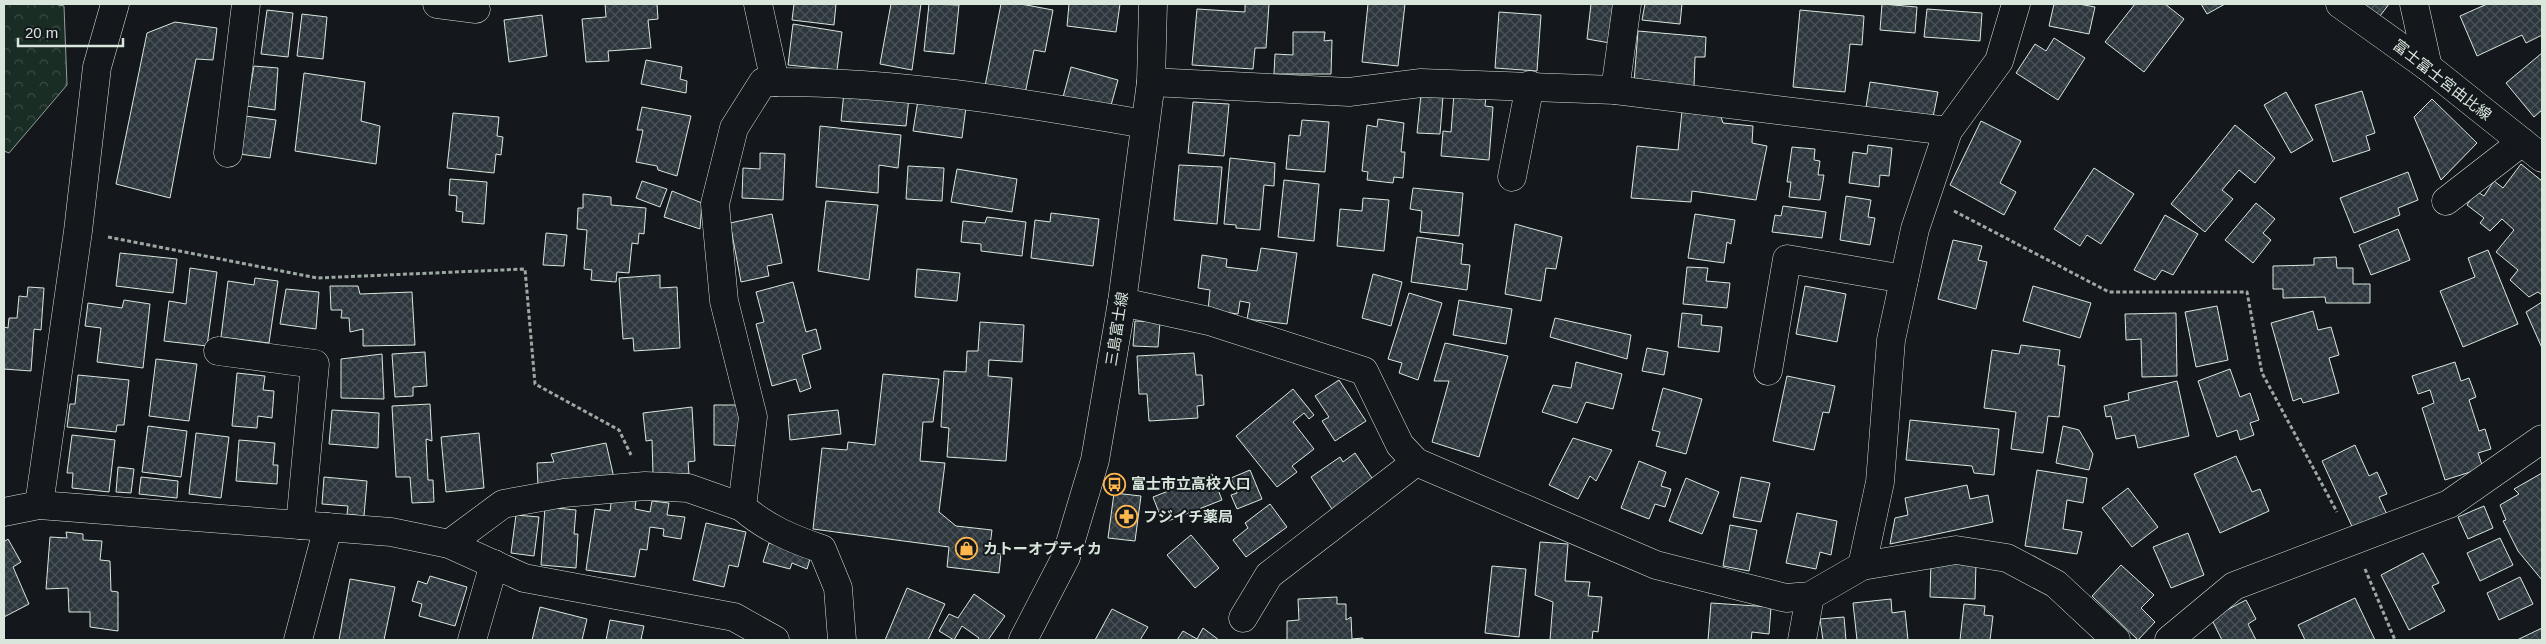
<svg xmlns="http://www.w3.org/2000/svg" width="2546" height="644" font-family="Arial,'Noto Sans JP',sans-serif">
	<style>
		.forest { fill: url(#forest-crowns); stroke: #939e99 }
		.building { fill: url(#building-cross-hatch); stroke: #d8e6dc }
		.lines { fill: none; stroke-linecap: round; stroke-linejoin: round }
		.minor-casing { stroke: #d8e6dc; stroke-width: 29 }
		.major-casing { stroke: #d8e6dc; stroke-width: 29 }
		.path { stroke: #9da8a2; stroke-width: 3; stroke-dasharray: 4 2.5; stroke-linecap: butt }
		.minor { stroke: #14181c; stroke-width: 28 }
		.major { stroke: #14181c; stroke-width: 28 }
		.labels { text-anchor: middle; stroke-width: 4; stroke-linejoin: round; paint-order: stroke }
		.street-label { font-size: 15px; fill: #d8e6dc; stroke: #14181c }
		.poi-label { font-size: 15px; font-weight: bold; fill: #d8e6dc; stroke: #14181c; text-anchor: start }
	</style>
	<defs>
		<pattern id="forest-crowns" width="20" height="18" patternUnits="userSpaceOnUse" patternTransform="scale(1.25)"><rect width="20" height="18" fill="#1a2d24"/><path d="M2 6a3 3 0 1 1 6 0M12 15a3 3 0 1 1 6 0" fill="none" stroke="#3b4b43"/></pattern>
		<pattern id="building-cross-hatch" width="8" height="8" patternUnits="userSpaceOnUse" patternTransform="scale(1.25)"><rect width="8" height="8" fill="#2c363c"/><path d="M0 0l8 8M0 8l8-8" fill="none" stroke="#4a5358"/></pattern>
	</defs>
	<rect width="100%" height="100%" fill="#14181c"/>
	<path class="forest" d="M4 4H54L64 6 67 85 9 153 4 151Z"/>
	<g class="building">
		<path d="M605 4H657L658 19 648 20 651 48 608 51 609 61 586 62 582 19 606 17Z"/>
		<path d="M794 4H836L834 25 792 20Z"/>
		<path d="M891 4H921L912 70 880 64Z"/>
		<path d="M929 4 959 5 954 54 924 51Z"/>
		<path d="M1001 4H1021L1053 10 1045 52 1034 50 1025 94 985 86Z"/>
		<path d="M1069 4H1120L1116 32 1067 26Z"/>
		<path d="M1245 4H1269L1266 48H1255L1253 69 1192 65 1197 9 1245 12Z"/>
		<path d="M1368 4H1405L1398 66 1362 62Z"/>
		<path d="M1591 4H1616L1610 43 1587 39Z"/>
		<path d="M1645 4H1682L1680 24 1642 20Z"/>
		<path d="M1882 4 1917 7 1915 33 1880 30Z"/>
		<path d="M2054 4H2079L2095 7 2089 34 2049 26Z"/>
		<path d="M2135 4H2165L2184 19 2144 72 2105 42Z"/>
		<path d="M2201 4H2225L2207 14Z"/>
		<path d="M2362 4H2389L2380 16Z"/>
		<path d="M2487 4H2542V35L2526 43 2522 35 2477 56 2460 16Z"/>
		<path d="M1927 9 1982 13 1980 41 1924 37Z"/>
		<path d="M267 10 293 13 288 57 261 54Z"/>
		<path d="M1800 10 1864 16 1862 45 1850 44 1845 92 1793 87Z"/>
		<path d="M1499 12 1541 15 1537 71 1495 68Z"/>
		<path d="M302 14 327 17 323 59 297 56Z"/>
		<path d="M542 15 547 56 509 62 504 20Z"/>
		<path d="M175 22 217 28 213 60 196 59 170 198 116 184 147 33Z"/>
		<path d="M793 24 842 32 837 70 788 65Z"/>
		<path d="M1638 31 1706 37 1705 57H1695L1694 87 1634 82Z"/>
		<path d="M1293 32H1325L1324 41 1332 40 1331 74H1274L1275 54 1293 55Z"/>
		<path d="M2054 38 2085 58 2058 100 2016 73 2035 44 2046 51Z"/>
		<path d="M2542 53V110L2534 117 2506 83Z"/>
		<path d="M646 60 682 67 680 79 687 81 686 93 641 84Z"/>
		<path d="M254 66 278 68 275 110 247 106Z"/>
		<path d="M1071 67 1118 80 1110 109 1063 97Z"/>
		<path d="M304 73 365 82 361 121 380 126 376 164 295 151Z"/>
		<path d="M1870 82 1938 92 1933 117 1866 107Z"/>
		<path d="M2362 91 2375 133 2366 136 2370 150 2333 162 2315 105Z"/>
		<path d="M844 92 909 97 906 126 841 121Z"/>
		<path d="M2286 92 2313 140 2291 153 2264 105Z"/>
		<path d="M1454 93 1486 96 1485 106 1493 107 1489 160 1441 156 1443 131 1451 132Z"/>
		<path d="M1421 94 1443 96 1440 134 1417 133Z"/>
		<path d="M2432 99 2477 143 2441 180 2414 117Z"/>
		<path d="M918 100 966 107 962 138 913 131Z"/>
		<path d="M1193 102 1229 104 1224 156 1188 153Z"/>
		<path d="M642 107 691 116 677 176 658 170 657 166 636 162 643 130H637Z"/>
		<path d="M1682 111 1720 114 1723 123 1753 126 1752 143 1767 146 1756 200 1692 191 1691 202 1631 198 1637 146 1678 150Z"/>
		<path d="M453 113 499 117 497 136 503 137 501 155 496 154 494 173 447 168Z"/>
		<path d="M245 116 276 120 270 158 239 154Z"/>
		<path d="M1378 119 1404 123 1401 152H1405L1403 178 1394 177 1393 183 1367 180 1368 172 1362 171 1367 125 1377 127Z"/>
		<path d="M1302 120 1329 122 1325 172 1286 169 1289 135 1300 136Z"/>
		<path d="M1981 121 2021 141 2000 183 2016 192 2004 215 1950 185Z"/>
		<path d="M2235 125 2275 158 2255 183 2239 170 2222 190 2233 199 2205 232 2171 204Z"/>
		<path d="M820 126 901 135 898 168 879 165 878 193 816 187Z"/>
		<path d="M1868 145 1892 148 1889 176 1880 175 1879 187 1849 183 1853 152 1867 154Z"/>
		<path d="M1792 147 1815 149 1814 160 1820 161 1818 175H1824L1820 200 1789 197 1791 182H1787Z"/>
		<path d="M760 153 785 154 783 200 742 198 743 168 760 169Z"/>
		<path d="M1230 158 1275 163 1274 186 1264 185 1260 230 1236 228V225L1224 224Z"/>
		<path d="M2521 164 2542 181V295L2538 292 2529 297 2510 280 2518 270 2496 252 2514 230 2502 219 2490 231 2480 223 2484 218 2467 205 2476 191 2484 196 2494 181 2503 188Z"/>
		<path d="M1179 165 1222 167 1217 224 1174 220Z"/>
		<path d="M908 166 944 168 942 201 906 199Z"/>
		<path d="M2094 168 2134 194 2101 244 2087 235 2080 246 2054 229Z"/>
		<path d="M957 169 1017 179 1012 212 951 202Z"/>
		<path d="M2408 172 2418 200 2398 208 2400 215 2354 233 2340 198Z"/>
		<path d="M450 179 487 182 484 224 462 222 463 212 456 211 457 196 449 195Z"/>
		<path d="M1284 180 1319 184 1314 241 1278 237Z"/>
		<path d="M642 181 667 189 660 207 636 198Z"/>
		<path d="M1413 188 1463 193 1459 236 1420 232 1422 211 1410 209Z"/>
		<path d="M672 191 702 203 700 229 664 217Z"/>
		<path d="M583 194 611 197V205L646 208 644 234 639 233 638 244 632 243 629 273 617 272 616 282 591 280 592 270 584 269 587 230 577 229 578 208H583Z"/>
		<path d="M1846 196 1871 200 1868 217 1875 218 1870 245 1840 240Z"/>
		<path d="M1363 198 1389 200 1384 251 1337 246 1340 209 1362 211Z"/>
		<path d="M826 201 878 205 869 280 818 271Z"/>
		<path d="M2256 203 2275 219 2263 233 2271 240 2253 263 2225 240Z"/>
		<path d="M1783 206 1826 212 1822 238 1772 232 1775 215 1781 216Z"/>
		<path d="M1051 213 1099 219 1093 266 1031 258 1035 220 1050 222Z"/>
		<path d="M772 214 782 263 767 266 769 276 741 282 730 223Z"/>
		<path d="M1695 214 1735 220 1731 244 1727 242 1724 263 1688 258Z"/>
		<path d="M2165 215 2198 234 2173 275 2162 270 2155 280 2134 270Z"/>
		<path d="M987 217 1026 222 1022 256 981 251V244L961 242 963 221 985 223Z"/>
		<path d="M1515 224 1562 237 1556 269 1546 268 1541 301 1505 294Z"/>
		<path d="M2398 229 2410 260 2371 275 2359 245Z"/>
		<path d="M546 233 567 235 564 266 543 265Z"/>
		<path d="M1417 237 1463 244 1461 264 1470 265 1467 290 1411 282Z"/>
		<path d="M1953 240 1982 246 1978 260 1987 262 1976 309 1938 299Z"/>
		<path d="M1261 248 1297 253 1287 324 1247 319 1250 303 1240 301 1238 314 1208 310 1210 290 1198 288 1202 255 1227 259 1226 267 1257 271Z"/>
		<path d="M2488 250 2518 324 2463 347 2440 291 2475 277 2468 258Z"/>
		<path d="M120 253 177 259 173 293 116 286Z"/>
		<path d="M2336 257 2337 268H2353V284H2370V303H2326L2325 297 2283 298V289H2273V266L2314 265V258Z"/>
		<path d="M1687 267 1708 268 1706 281 1730 283 1727 308 1683 304Z"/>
		<path d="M190 268 217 272 207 346 164 341 169 301 186 304Z"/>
		<path d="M917 269 960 273 957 301 915 297Z"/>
		<path d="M1373 274 1402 282 1391 326 1362 318Z"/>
		<path d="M660 275V288L677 287 680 348 634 351 633 338 623 339 619 278Z"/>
		<path d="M255 278 278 281 269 343 221 337 228 281 254 285Z"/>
		<path d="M793 282 806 332 816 329 821 349 802 355 811 388 800 392 796 379 772 386 756 324 764 322 756 292Z"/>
		<path d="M330 286H358L360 294 412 292 415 345 363 346V329L350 332 349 318H341L342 310H331Z"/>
		<path d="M1805 286 1846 294 1837 342 1796 334Z"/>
		<path d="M2033 286 2091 303 2080 338 2023 321Z"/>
		<path d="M28 287 44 288 41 330 34 329 31 371 4 369V327L8 328 9 318H17L19 296 27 297Z"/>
		<path d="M286 289 319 292 316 329 280 324Z"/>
		<path d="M1409 293 1442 303 1418 380 1399 373 1402 363 1388 359Z"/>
		<path d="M124 300 150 304 143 368 97 362 101 328 85 326 88 303 122 308Z"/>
		<path d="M1459 300 1512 309 1506 344 1453 335Z"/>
		<path d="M2542 302V348L2526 312Z"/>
		<path d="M2217 306 2228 360 2196 367 2185 312Z"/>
		<path d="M2313 311 2318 330 2331 327 2339 355 2329 358 2339 393 2303 403 2301 398 2293 401 2271 323Z"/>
		<path d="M1682 313 1702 315 1701 325 1722 327 1719 352 1678 347Z"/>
		<path d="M2176 313 2177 376 2142 377 2141 339 2126 340 2125 314Z"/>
		<path d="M1555 318 1631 335 1627 359 1550 337Z"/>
		<path d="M1135 321 1160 322 1158 347 1133 346Z"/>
		<path d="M980 322 1024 325 1022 362 989 360 988 376 1012 378 1006 461 947 457 949 428 941 427 944 371 966 372 967 351H978Z"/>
		<path d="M1445 343 1508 356 1479 457 1432 442 1449 381H1434Z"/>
		<path d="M2021 345 2060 350 2058 365 2065 366 2059 417 2048 416 2043 453 2011 449 2016 412 1984 408 1992 350 2019 354Z"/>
		<path d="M1647 348 1668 352 1664 375 1642 371Z"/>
		<path d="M425 352 427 386 413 387V396L395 397 392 354Z"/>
		<path d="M1194 353 1196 375H1202L1204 405 1197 406 1198 418 1149 421 1147 394H1139L1137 356Z"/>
		<path d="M382 354 384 399 341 398V359Z"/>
		<path d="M156 359 197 364 189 421 149 416Z"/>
		<path d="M1576 362 1622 374 1613 409 1586 402 1577 423 1542 412 1553 385 1571 388Z"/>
		<path d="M2455 362 2461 381 2469 378 2476 397 2469 400 2479 431 2485 429 2491 449 2478 453 2483 468 2445 480 2422 408 2434 403 2430 390 2418 394 2412 376Z"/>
		<path d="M2230 369 2240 397 2250 393 2259 420 2250 423 2254 435 2240 440 2237 430 2217 437 2198 381Z"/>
		<path d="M237 373 265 376 263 390 274 391 272 418 258 416 257 428 232 426Z"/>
		<path d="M883 374 939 379 933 422H923L920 461 945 463 939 512 956 526 992 530 989 553 1001 554 999 573 947 567 949 547 813 529 822 448 847 450 848 442 875 445Z"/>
		<path d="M78 375 129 380 124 425H117L116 432 67 427 70 404H75Z"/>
		<path d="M1787 376 1835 386 1829 413 1823 412 1814 450 1773 441Z"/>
		<path d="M1339 380 1366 421 1335 441 1322 421 1329 417 1315 396Z"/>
		<path d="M2177 381 2189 436 2138 448 2135 435 2116 439 2111 416 2106 417 2104 406 2129 400 2128 393Z"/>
		<path d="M1663 388 1702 399 1686 454 1656 446 1660 432 1652 430Z"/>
		<path d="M1293 389 1314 415 1309 419 1304 413 1293 422 1314 449 1292 466 1297 472 1277 487 1236 436Z"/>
		<path d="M430 404 432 441 426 439 428 480H433L434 502 412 503 410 477H396L392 406Z"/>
		<path d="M714 405H741V446L714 445Z"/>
		<path d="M692 407 695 461 688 462 689 474H653L652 440 646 441 643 413Z"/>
		<path d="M332 410 379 413 378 448 329 444Z"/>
		<path d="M838 410 841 434 790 440 788 415Z"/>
		<path d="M1910 420 1999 429 1994 475 1974 473 1972 466 1906 460Z"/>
		<path d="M148 426 187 431 181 477 142 472Z"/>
		<path d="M2063 426 2079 430 2093 454 2089 470 2056 463Z"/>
		<path d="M196 433 229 437 221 498 189 494Z"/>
		<path d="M479 433 484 488 446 492 441 437Z"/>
		<path d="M72 435 115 440 109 492 72 488 73 473H67Z"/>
		<path d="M1573 438 1612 450 1596 481 1590 476 1578 499 1549 485Z"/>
		<path d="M239 440 275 443 273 465H278L277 484 236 481Z"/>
		<path d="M606 443 614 478 538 487 537 463 554 462 551 454Z"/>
		<path d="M2355 445 2369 476 2377 472 2387 494 2379 497 2388 517 2355 533 2322 461Z"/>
		<path d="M1355 453 1374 481 1332 509 1311 477 1340 457 1343 462Z"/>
		<path d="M2236 456 2252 492 2260 489 2269 511 2220 533 2194 474Z"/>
		<path d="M1639 461 1666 472 1661 486 1671 489 1665 507 1655 504 1649 519 1621 508Z"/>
		<path d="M118 467 134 469 131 493 116 492Z"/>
		<path d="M1250 470 1262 499 1237 509 1231 495 1237 493 1231 478Z"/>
		<path d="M2037 470 2087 478 2083 503 2067 500 2063 529 2082 532 2077 554 2025 546Z"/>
		<path d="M2542 473V580L2518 551 2503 521 2506 520 2500 505 2519 494 2514 489Z"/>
		<path d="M1212 474 1222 500 1163 523 1153 497Z"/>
		<path d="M141 477 178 481 177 498 139 494Z"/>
		<path d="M324 477 367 481 364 516 347 514 348 506 322 504Z"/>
		<path d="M1741 477 1770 483 1761 522 1733 517Z"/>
		<path d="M1686 478 1719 492 1702 534 1669 521Z"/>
		<path d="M1967 485 1970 499 1988 495 1993 522 1890 544 1895 518 1908 515 1905 498Z"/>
		<path d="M2128 488 2158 527 2132 547 2102 508Z"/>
		<path d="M1114 493 1141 496 1135 541 1108 538Z"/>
		<path d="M612 496 636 500 635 509 650 512 652 501 669 503 667 515 685 517 681 539 663 536 664 529 650 527 647 550 640 549 635 577 586 570 595 509 610 511Z"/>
		<path d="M1270 504 1287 527 1246 557 1233 540 1248 528 1245 523Z"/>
		<path d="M2484 506 2493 528 2468 539 2458 517Z"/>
		<path d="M545 507 576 510 574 534H578L576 568 541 565Z"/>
		<path d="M1797 513 1837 521 1831 555 1820 552 1816 569 1786 563Z"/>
		<path d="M516 515 539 517 534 556 511 553Z"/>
		<path d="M706 523 746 532 738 567 729 565 724 587 693 580Z"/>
		<path d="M1730 525 1757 530 1749 571 1723 566Z"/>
		<path d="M66 532 83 534V540L102 541 100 560 110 561 111 591 118 592V631L90 627V612H69L68 588 46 589 50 537 67 538Z"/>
		<path d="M2188 533 2204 575 2171 588 2153 547Z"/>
		<path d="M1191 535 1219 568 1195 588 1167 555Z"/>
		<path d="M2500 538 2513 565 2480 581 2467 553Z"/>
		<path d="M8 539 21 562 13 567 29 604 4 617V542Z"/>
		<path d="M1540 542 1568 544 1565 581 1590 582 1588 596 1602 597 1598 632 1593 631 1592 640H1550L1553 602 1535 595Z"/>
		<path d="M769 543 811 556 807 569 792 563 790 569 763 562Z"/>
		<path d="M2423 553 2439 583 2432 586 2445 611 2409 630 2381 575Z"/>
		<path d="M1931 560 1976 562 1975 599 1930 597Z"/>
		<path d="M2121 565 2154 595 2141 608 2155 622 2138 640 2092 596Z"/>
		<path d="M1492 566 1526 569 1519 637 1485 633Z"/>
		<path d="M430 576 467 587 455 626 419 616 422 604 412 601 418 581 427 584Z"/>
		<path d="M2520 577 2533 604 2499 620 2487 593Z"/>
		<path d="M350 579 395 587 384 640H339Z"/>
		<path d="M907 588 945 604 928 640H885Z"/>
		<path d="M974 594 1005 616 988 640H978L979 638 962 626 954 640 939 631 949 614 958 618Z"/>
		<path d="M1337 597V604H1346V620L1351 617 1352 639 1363 638V640H1287V621L1299 620 1298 599Z"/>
		<path d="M2355 598 2375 640H2305L2298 625Z"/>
		<path d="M1891 599 1892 613 1905 611 1908 640H1857L1853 603Z"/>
		<path d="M2246 600 2256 619 2248 624 2256 640H2222L2211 618Z"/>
		<path d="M1711 603 1771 607 1769 634 1752 632 1751 640H1708Z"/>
		<path d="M1964 604 1985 606 1984 615 1993 616 1990 640H1960Z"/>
		<path d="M540 607 587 619 582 640H532Z"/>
		<path d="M1112 609 1148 627 1140 640H1095Z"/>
		<path d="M1844 617 1846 640H1819H1823L1820 619Z"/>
		<path d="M610 620 644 626 641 639 646 640H606Z"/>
		<path d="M1203 628 1219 640H1177L1183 631 1197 639Z"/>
		<path d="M2542 628V640H2517Z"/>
	</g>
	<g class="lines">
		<defs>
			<g id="minor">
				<path d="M437 4 476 9"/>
				<path d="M758 4 775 82"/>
				<path d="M2414 4 2428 67"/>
				<path d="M1151 82 1349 92 1421 83 1615 90 1948 131"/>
				<path d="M1615 90 1627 4"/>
				<path d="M228 153 246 4"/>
				<path d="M1512 177 1530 85"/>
				<path d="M2446 201 2522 142"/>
				<path d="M1122 302 1209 321 1364 371 1400 445 1416 462 1656 565 1786 598 1810 596 1862 566 1956 550 2007 558 2056 584 2116 640"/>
				<path d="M218 351 315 364 300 525"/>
				<path d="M1768 371 1787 259 1904 279"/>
				<path d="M39 505 78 231 97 67 115 4"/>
				<path d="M742 507C766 528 792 539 822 549L838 588 842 640"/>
				<path d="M4 512 39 505 391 532 449 544 524 578 734 617 775 640"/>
				<path d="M449 544 503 504 564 493 645 486 688 488 742 507 753 417 724 301 715 204 734 128 763 82C891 80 1019 102 1144 124"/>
				<path d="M1862 566 1880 482 1891 340 1915 229 1948 131 1999 61 2016 4"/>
				<path d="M1243 618 1269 575 1416 462"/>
				<path d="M298 640 328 527"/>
				<path d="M472 640 494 564"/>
				<path d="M1802 640 1810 596"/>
				<path d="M2169 640 2234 586 2449 504 2542 439"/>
			</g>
			<g id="major">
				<path d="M2340 4 2428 67 2542 158"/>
				<path d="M1023 640 1066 557 1095 460 1122 302 1151 82 1153 4"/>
			</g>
		</defs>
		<use href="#minor" class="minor-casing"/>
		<use href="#major" class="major-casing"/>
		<g class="path">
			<path d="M1954 211 2109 292H2247L2262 373 2337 512"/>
			<path d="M108 237 317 278 525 269 535 384 619 430 631 455"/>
			<path d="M2365 569 2395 640"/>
		</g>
		<use href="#minor" class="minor"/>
		<use href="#major" class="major"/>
	</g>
	<defs>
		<symbol id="bus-ring" viewBox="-11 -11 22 22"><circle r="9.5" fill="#14181c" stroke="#ffb74d" stroke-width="1.5"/><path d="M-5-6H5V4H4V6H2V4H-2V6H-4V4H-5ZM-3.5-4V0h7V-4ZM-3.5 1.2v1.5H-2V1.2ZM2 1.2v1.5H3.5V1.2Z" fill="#ffb74d"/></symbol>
		<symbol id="pharmacy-ring" viewBox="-11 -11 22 22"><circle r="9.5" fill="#14181c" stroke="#ffb74d" stroke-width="1.5"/><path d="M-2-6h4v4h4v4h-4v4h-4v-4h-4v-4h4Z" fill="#ffb74d"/></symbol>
		<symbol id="shop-ring" viewBox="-11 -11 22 22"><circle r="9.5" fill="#14181c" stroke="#ffb74d" stroke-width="1.5"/><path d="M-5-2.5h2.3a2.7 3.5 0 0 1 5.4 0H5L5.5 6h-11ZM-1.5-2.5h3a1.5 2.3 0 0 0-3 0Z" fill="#ffb74d"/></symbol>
	</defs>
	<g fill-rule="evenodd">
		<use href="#bus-ring" x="1102" y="472" width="25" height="25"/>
		<use href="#pharmacy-ring" x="1114" y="504" width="25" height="25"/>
		<use href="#shop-ring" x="954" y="536" width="25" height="25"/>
	</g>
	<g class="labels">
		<g class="street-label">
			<text transform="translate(2442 80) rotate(38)" y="5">富士富士宮由比線</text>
			<text transform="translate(1117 329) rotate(-81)" y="5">三島富士線</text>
		</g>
		<g class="poi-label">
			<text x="1131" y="489">富士市立高校入口</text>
			<text x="1143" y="522">フジイチ薬局</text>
			<text x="983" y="554">カトーオプティカ</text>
		</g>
	</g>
	<rect width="2546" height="644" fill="none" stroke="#d8e6dc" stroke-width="10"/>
	<path d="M18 38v8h105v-8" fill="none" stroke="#d8e6dc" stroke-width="2.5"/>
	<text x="25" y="38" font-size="15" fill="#d8e6dc" stroke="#14181c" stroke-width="4" paint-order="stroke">20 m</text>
</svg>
